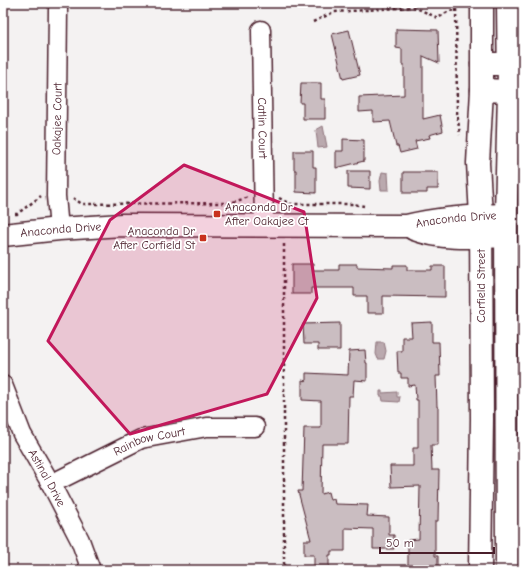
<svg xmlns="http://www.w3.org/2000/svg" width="526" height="573" font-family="'Comic Neue',sans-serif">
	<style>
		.water { fill: #baa9ae; stroke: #8d727a }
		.building { fill: #cabdc1; stroke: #4a1f2b }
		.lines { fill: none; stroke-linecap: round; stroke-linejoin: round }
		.street-casing { stroke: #4a1f2b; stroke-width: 21 }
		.secondary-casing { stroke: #4a1f2b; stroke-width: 25 }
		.primary-casing { stroke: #4a1f2b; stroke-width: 25 }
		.path { stroke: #4a1f2b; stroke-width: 2.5; stroke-dasharray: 3 3; stroke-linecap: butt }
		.street { stroke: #fff; stroke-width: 18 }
		.secondary { stroke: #fff; stroke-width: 22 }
		.primary { stroke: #fff; stroke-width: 22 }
		.marked { fill: #c2185b; fill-opacity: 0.2; stroke: #c2185b; stroke-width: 3; stroke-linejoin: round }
		.poi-dot { fill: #c8321e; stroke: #fff; stroke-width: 1.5 }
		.labels { text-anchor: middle; stroke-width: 3.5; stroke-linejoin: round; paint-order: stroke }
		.street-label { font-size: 12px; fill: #4a1f2b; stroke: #fff }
		.poi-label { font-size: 12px; fill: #4a1f2b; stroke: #fff; text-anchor: start }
	</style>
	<rect width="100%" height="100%" fill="#f4f2f2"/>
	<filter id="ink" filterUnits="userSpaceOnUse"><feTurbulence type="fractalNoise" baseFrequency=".025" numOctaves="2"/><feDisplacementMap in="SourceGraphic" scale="8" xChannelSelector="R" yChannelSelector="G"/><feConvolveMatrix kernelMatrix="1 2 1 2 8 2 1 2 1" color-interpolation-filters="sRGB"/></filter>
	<g filter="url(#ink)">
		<g class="water">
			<path d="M323 126 327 147 318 148 316 130Z"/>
			<path d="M382 172 388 173 389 190H381L380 181Z"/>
			<path d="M377 342H384L386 351 384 359H378L376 354Z"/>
			<path d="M380 391H382V393L397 392V397H400L399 402 383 401 382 396H380Z"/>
		</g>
		<g class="building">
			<path d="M396 29 438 30 439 63 423 56V119L440 115 443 131 429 135 430 138 415 141 417 149 400 153 398 146H396L390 121 373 122V111L359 112V97L404 95V65H402V49L396 48Z"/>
			<path d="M349 30 360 75 343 79 332 34Z"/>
			<path d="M301 83H321V99H325V119H303V103H300Z"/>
			<path d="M343 139 364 140V161L336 168V151H343Z"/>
			<path d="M294 151H313V167H316V193L296 192V170H294Z"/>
			<path d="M348 171H370V189L348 188Z"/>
			<path d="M403 172H438V189H427V193H403Z"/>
			<path d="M292 264H313V270H339V264H357V267L393 268V265H407V270H432V266H445V297L383 296V313H367V296H354V288H311V294H292Z"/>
			<path d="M432 322V342H439L440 376H436L437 407H438V445H431L432 470H439L438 521H435V556H438V570H408V540L419 539 420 486 391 487 390 466H413V448H418V400H416L415 385 408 386V378H401V373H398L397 351H402V337H412L411 323Z"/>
			<path d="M340 323V350H318V344H304L303 324Z"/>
			<path d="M365 350 366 363H367V381L354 380 353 396H349L348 444H322L321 494 328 492 330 500 334 499 335 504 368 505 367 516 389 517V535H394V549H373V529L345 528V551H331V555H329V570H314V555H304V540H311L298 491H302L304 428H321V401L302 400V380L306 381V373L348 375 349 351Z"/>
		</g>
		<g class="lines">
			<defs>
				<g id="street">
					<path d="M58 9 56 196 59 229"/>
					<path id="s1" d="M261 30 264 225"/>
					<path id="s2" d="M3 385 22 434 51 484 80 540 91 570"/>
					<path id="s3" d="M51 484 141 439 207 427H255"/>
				</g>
				<g id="secondary">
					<path d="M482 64H508L523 69"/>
					<path d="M482 90 509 91 523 89"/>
					<path d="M414 229C443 240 476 237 506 236"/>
					<path id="s4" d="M3 235 59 229 122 225 407 226C439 218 473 216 506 215"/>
				</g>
				<g id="primary">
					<path d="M480 570 482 419 481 216 478 163 482 90V3"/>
					<path d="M507 570 506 215 509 91 508 3"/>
				</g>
			</defs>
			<use href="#street" class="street-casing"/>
			<use href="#secondary" class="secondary-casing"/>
			<use href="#primary" class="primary-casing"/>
			<g class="path">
				<path d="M456 3 457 112 460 135"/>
				<path d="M313 22 334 12 414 7 438 18 449 11 456 10"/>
				<path d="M73 198 82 204 230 203 249 197"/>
				<path d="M279 198 290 204H353L364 206"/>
				<path d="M15 214H17L41 196"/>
				<path d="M284 244V570"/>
			</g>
			<use href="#street" class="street"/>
			<use href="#secondary" class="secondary"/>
			<use href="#primary" class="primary"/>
		</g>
	</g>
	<path class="marked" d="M184 165 304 212 317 298 267 394 130 434 48 341 110 220Z"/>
	<g class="poi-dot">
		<rect x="213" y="210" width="8" height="8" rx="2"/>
		<rect x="199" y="234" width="8" height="8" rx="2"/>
	</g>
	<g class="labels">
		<g class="street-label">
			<text transform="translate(57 119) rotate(-89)" y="4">Oakajee Court</text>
			<text dy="4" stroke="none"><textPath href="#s1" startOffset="98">Catlin Court</textPath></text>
			<text dy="4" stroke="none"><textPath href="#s4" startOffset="454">Anaconda Drive</textPath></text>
			<text dy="4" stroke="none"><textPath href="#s4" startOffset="58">Anaconda Drive</textPath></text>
			<text transform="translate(481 286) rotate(-90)" y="4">Corfield Street</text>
			<text dy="4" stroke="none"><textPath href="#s3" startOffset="108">Rainbow Court</textPath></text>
			<text dy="4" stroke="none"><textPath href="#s2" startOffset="103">Astinal Drive</textPath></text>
		</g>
		<g class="poi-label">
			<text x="225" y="211">Anaconda Dr<tspan x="225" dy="14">After Oakajee Ct</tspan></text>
			<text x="195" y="235" text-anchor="end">Anaconda Dr<tspan x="195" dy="14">After Corfield St</tspan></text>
		</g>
	</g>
	<rect width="526" height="573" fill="none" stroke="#fff" stroke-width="16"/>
	<rect x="8" y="8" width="510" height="557" fill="none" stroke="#4a1f2b" stroke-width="1.5" filter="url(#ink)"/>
	<path d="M380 547v6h114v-6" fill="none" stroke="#4a1f2b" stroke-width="2"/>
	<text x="386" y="547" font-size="12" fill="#4a1f2b" stroke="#ffffff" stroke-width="3" paint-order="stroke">50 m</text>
</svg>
